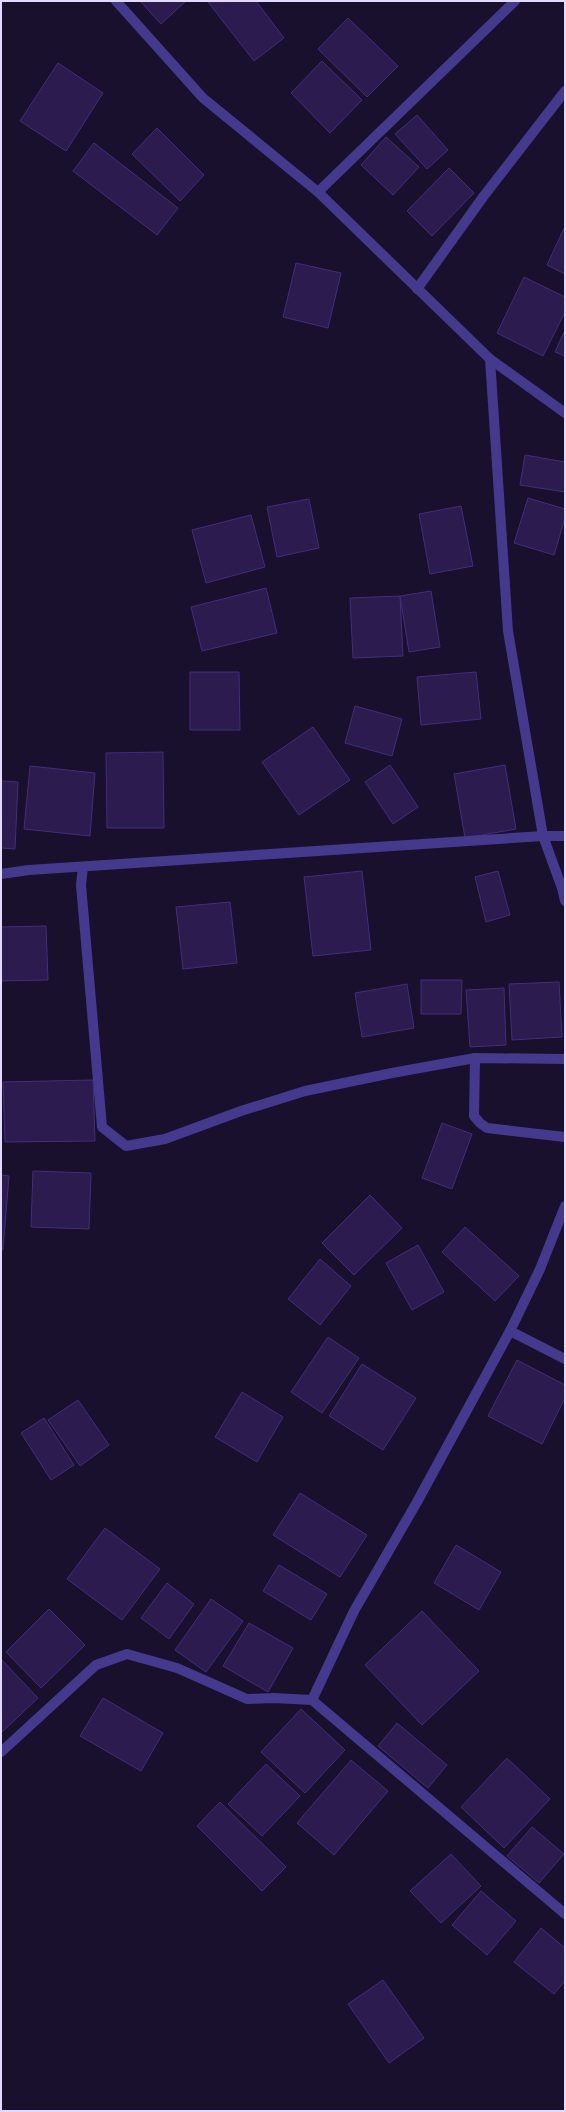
<svg xmlns="http://www.w3.org/2000/svg" width="566" height="2112" font-family="'Source Sans 3',sans-serif">
	<style>
		.building { fill: #2b1b4e; stroke: #442c7c }
		.lines { fill: none; stroke-linecap: round; stroke-linejoin: round }
		.minor { stroke: #45398e; stroke-width: 10 }
	</style>
	<rect width="100%" height="100%" fill="#18102c"/>
	<g class="building">
		<path d="M140 1H186L161 24Z"/>
		<path d="M256 1 284 38 254 61 208 2Z"/>
		<path d="M348 18 398 66 367 97 318 49Z"/>
		<path d="M322 61 362 100 330 133 291 93Z"/>
		<path d="M58 63 103 93 66 151 20 121Z"/>
		<path d="M417 115 448 150 427 169 395 134Z"/>
		<path d="M157 128 204 175 180 201 132 154Z"/>
		<path d="M386 137 419 167 393 195 361 165Z"/>
		<path d="M94 143 178 208 157 235 73 171Z"/>
		<path d="M449 168 474 193 432 236 407 211Z"/>
		<path d="M565 226V274L547 265Z"/>
		<path d="M296 263 341 273 328 328 283 317Z"/>
		<path d="M524 277 565 297V312L543 356 497 333Z"/>
		<path d="M565 330V356L555 352Z"/>
		<path d="M525 455 565 462V492L520 485Z"/>
		<path d="M528 498 565 509V518L554 555 514 543Z"/>
		<path d="M309 499 319 548 277 557 267 507Z"/>
		<path d="M461 506 473 566 430 574 419 514Z"/>
		<path d="M251 515 265 567 206 583 192 530Z"/>
		<path d="M266 588 277 633 202 651 191 607Z"/>
		<path d="M431 591 440 647 409 652 400 596Z"/>
		<path d="M400 596 403 656 353 658 350 598Z"/>
		<path d="M190 672H239L240 730H190Z"/>
		<path d="M476 672 481 719 421 725 417 677Z"/>
		<path d="M355 706 402 719 392 756 345 743Z"/>
		<path d="M313 727 350 780 299 815 262 762Z"/>
		<path d="M163 752 164 828H107L106 753Z"/>
		<path d="M390 765 418 807 393 824 365 782Z"/>
		<path d="M505 765 516 829 465 838 454 774Z"/>
		<path d="M30 766 95 773 90 836 24 829Z"/>
		<path d="M1 781 18 782 15 849 1 848Z"/>
		<path d="M362 871 371 950 313 956 304 877Z"/>
		<path d="M498 871 510 915 486 922 475 877Z"/>
		<path d="M230 902 237 963 183 969 176 907Z"/>
		<path d="M46 926 48 980 1 981V927Z"/>
		<path d="M421 980H462L461 1014H421Z"/>
		<path d="M559 982 562 1037 512 1040 509 984Z"/>
		<path d="M407 984 414 1028 362 1037 355 993Z"/>
		<path d="M504 988 506 1045 470 1047 466 990Z"/>
		<path d="M93 1080 95 1141 5 1142 3 1082Z"/>
		<path d="M442 1123 472 1134 452 1189 422 1178Z"/>
		<path d="M33 1171 91 1173 89 1229 31 1227Z"/>
		<path d="M1 1175 9 1176 3 1250 1 1249Z"/>
		<path d="M370 1195 402 1228 354 1275 322 1243Z"/>
		<path d="M465 1227 519 1276 495 1301 442 1252Z"/>
		<path d="M418 1245 444 1292 412 1310 386 1263Z"/>
		<path d="M320 1259 351 1286 320 1325 288 1299Z"/>
		<path d="M328 1337 359 1358 322 1413 291 1392Z"/>
		<path d="M517 1360 565 1385V1398L542 1444 488 1416Z"/>
		<path d="M362 1364 416 1398 383 1450 329 1416Z"/>
		<path d="M242 1392 283 1417 257 1462 215 1437Z"/>
		<path d="M78 1400 109 1445 80 1466 48 1420Z"/>
		<path d="M44 1418 74 1465 51 1480 21 1433Z"/>
		<path d="M300 1493 367 1535 340 1577 273 1535Z"/>
		<path d="M105 1528 160 1569 122 1620 67 1579Z"/>
		<path d="M456 1545 501 1572 479 1610 434 1583Z"/>
		<path d="M279 1565 327 1594 311 1620 263 1591Z"/>
		<path d="M167 1583 194 1604 169 1639 141 1618Z"/>
		<path d="M211 1599 243 1621 206 1672 175 1650Z"/>
		<path d="M49 1609 85 1645 41 1688 6 1652Z"/>
		<path d="M422 1611 479 1671 422 1725 365 1665Z"/>
		<path d="M249 1623 293 1648 268 1692 223 1666Z"/>
		<path d="M1 1659 38 1698 1 1733Z"/>
		<path d="M103 1698 163 1733 141 1771 80 1736Z"/>
		<path d="M301 1709 345 1750 305 1793 261 1752Z"/>
		<path d="M397 1723 447 1765 428 1788 378 1746Z"/>
		<path d="M507 1758 550 1799 504 1848 461 1807Z"/>
		<path d="M351 1760 388 1791 334 1855 297 1823Z"/>
		<path d="M266 1764 300 1796 262 1836 228 1804Z"/>
		<path d="M220 1802 286 1867 262 1891 197 1826Z"/>
		<path d="M532 1827 564 1854 539 1883 507 1856Z"/>
		<path d="M451 1854 481 1886 441 1923 410 1891Z"/>
		<path d="M481 1891 516 1921 487 1955 452 1925Z"/>
		<path d="M541 1928 565 1948V1981L554 1994 514 1962Z"/>
		<path d="M383 1980 424 2038 389 2063 348 2004Z"/>
	</g>
	<g class="lines">
		<g class="minor">
			<path d="M116 1 203 98 318 192 490 359 565 413"/>
			<path d="M318 192 515 1"/>
			<path d="M417 289 483 197 565 91"/>
			<path d="M490 359 508 631 543 836 562 888 565 901"/>
			<path d="M83 867 81 885 102 1127 126 1146 165 1139 241 1111 305 1091 392 1073 475 1058 565 1059"/>
			<path d="M1 874 29 870 543 836H565"/>
			<path d="M475 1058 474 1116 480 1123 487 1128 565 1137"/>
			<path d="M510 1331 565 1359"/>
			<path d="M312 1700 565 1914"/>
			<path d="M1 1752 96 1665 127 1654 177 1668 247 1699 274 1698 312 1700 354 1611 417 1502 510 1331 540 1269 565 1206"/>
		</g>
	</g>
	<rect width="566" height="2112" fill="none" stroke="#e3dbff" stroke-width="4"/>
</svg>
